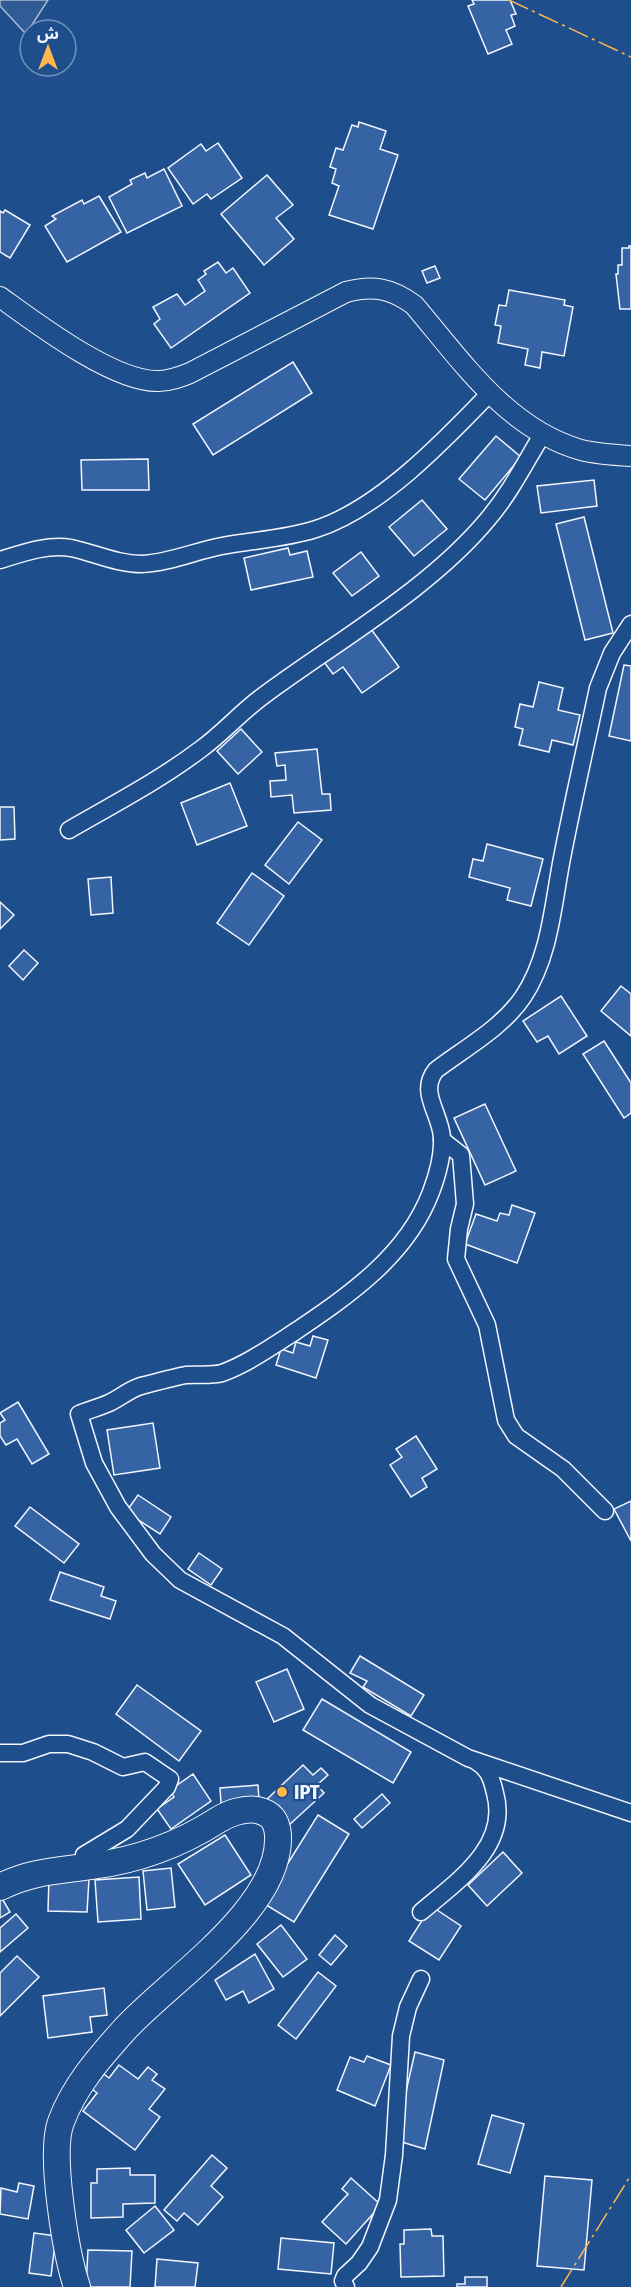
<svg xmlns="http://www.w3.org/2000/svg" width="631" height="2287" font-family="'Fira Sans Condensed','Noto Sans Arabic',sans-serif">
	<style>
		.built { fill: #305b95; stroke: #a8bbd7; stroke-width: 1.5 }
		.building { fill: #3563a3; stroke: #f2f6ff; stroke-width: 1.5 }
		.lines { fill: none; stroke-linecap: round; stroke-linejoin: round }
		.minor-casing { stroke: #f2f6ff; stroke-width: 19 }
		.tertiary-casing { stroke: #f2f6ff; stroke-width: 22 }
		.primary-casing { stroke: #f2f6ff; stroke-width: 28 }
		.minor { stroke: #1f4e8c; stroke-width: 16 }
		.tertiary { stroke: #1f4e8c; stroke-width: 20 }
		.primary { stroke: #1f4e8c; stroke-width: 26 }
		.power { stroke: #ffb74d; stroke-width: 1.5; stroke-dasharray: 21 4.5 3 4.5; stroke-linecap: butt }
		.poi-dot { fill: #ffb74d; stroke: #1f4e8c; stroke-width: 2 }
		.labels { text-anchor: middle; stroke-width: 4.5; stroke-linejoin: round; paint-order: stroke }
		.poi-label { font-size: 20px; font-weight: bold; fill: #f2f6ff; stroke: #1f4e8c; text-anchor: start }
	</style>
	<rect width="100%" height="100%" fill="#1f4e8c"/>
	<path class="built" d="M0 0H48L26 34 0 6Z"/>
	<g class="building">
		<path d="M472 0H510L516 14 511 15 515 26 506 30 512 44 488 54 468 6 474 4Z"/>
		<path d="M359 122 386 131 380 149 398 155 373 229 329 215 339 186 332 183 336 169 330 167 336 148 343 150 352 125 358 127Z"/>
		<path d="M218 143 242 178 211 199 207 194 193 204 168 168 201 144 206 151Z"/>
		<path d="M164 169 182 206 127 233 109 197 132 184 130 180 145 173 147 178Z"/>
		<path d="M267 175 293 205 276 218 294 239 264 265 221 214Z"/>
		<path d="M99 196 121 232 67 262 45 226 56 219 52 216 82 200 84 204Z"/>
		<path d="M5 210 30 225 10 258 0 252V211L3 213Z"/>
		<path d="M629 246H631V309H620L616 274H618V265H622V248H629Z"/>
		<path d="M218 262 226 273 233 268 250 293 171 348 154 324 160 319 153 307 177 294 185 305 205 291 198 280 206 274 204 271Z"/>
		<path d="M435 266 440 278 427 283 422 271Z"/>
		<path d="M509 290 565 300 564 305 573 307 564 356 542 352 540 368 525 365 528 349 498 343 501 326 495 325 499 305 506 306Z"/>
		<path d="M293 362 312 393 213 455 193 424Z"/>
		<path d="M496 436 521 457 485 500 459 479Z"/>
		<path d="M148 459 149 490H82L81 460Z"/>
		<path d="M594 480 597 506 541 513 537 486Z"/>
		<path d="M422 500 447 529 414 556 389 527Z"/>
		<path d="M584 517 613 633 585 640 556 524Z"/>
		<path d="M288 548 290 555 307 551 313 577 251 590 244 558Z"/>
		<path d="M361 552 379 576 352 596 333 573Z"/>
		<path d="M368 625 399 667 362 693 343 667 333 674 321 658Z"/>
		<path d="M624 665 631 666V741L609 736Z"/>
		<path d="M539 682 563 688 558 710 580 715 573 745 552 740 549 752 519 745 523 729 515 727 520 704 533 707Z"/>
		<path d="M241 729 262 752 238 774 217 751Z"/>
		<path d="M317 749 322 794H330L331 810 294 813 292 795 271 797 270 781 286 780 285 765 277 766 275 753Z"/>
		<path d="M230 783 247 826 197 845 181 803Z"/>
		<path d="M0 807H14L15 839 0 840Z"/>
		<path d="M298 822 322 840 289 884 265 865Z"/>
		<path d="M487 844 543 859 531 906 507 900 510 888 469 877 473 859 483 861Z"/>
		<path d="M252 873 284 896 249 945 217 923Z"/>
		<path d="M111 877 113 913 91 915 88 879Z"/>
		<path d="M0 902 14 915 0 929Z"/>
		<path d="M24 950 38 963 23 980 9 966Z"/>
		<path d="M621 986 631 994V1036L601 1011Z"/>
		<path d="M561 996 587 1036 559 1054 548 1036 537 1042 523 1021Z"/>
		<path d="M604 1041 631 1083V1113L624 1118 583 1054Z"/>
		<path d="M485 1104 516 1171 485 1185 454 1118Z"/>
		<path d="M512 1205 535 1213 517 1263 465 1244 476 1214 497 1221 500 1213 509 1215Z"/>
		<path d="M313 1336 328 1340 316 1378 276 1365 281 1349 293 1353 296 1342 310 1346Z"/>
		<path d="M18 1402 49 1454 32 1464 17 1439 6 1445 0 1436V1423L5 1420 0 1413Z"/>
		<path d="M153 1423 160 1468 114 1475 107 1430Z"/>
		<path d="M416 1436 437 1469 422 1478 427 1487 411 1497 390 1465 402 1457 396 1449Z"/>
		<path d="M138 1495 171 1517 160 1534 126 1512Z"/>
		<path d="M631 1501V1541L614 1509Z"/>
		<path d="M30 1507 79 1544 64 1563 15 1526Z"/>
		<path d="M199 1553 222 1569 211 1585 188 1569Z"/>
		<path d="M60 1572 104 1587 101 1596 116 1601 110 1619 50 1600Z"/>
		<path d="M360 1656 424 1695 411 1716 363 1687 367 1681 350 1673Z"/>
		<path d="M287 1669 304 1709 274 1722 256 1682Z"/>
		<path d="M137 1685 201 1731 179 1761 116 1714Z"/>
		<path d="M322 1699 411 1752 393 1783 303 1730Z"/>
		<path d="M303 1765 313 1775 321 1768 328 1775 317 1785 324 1793 288 1826 265 1801Z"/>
		<path d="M193 1774 211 1801 171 1829 157 1809 174 1797 170 1790Z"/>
		<path d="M258 1785 259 1800 221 1803 220 1788Z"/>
		<path d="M382 1794 390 1803 362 1828 354 1819Z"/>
		<path d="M318 1815 349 1834 294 1922 263 1903Z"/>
		<path d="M225 1835 251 1875 205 1905 178 1864Z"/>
		<path d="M503 1852 522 1873 487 1906 468 1885Z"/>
		<path d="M171 1868 175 1907 147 1910 143 1871Z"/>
		<path d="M49 1877 89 1879 87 1912 48 1911Z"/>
		<path d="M139 1877 141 1919 98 1922 95 1880Z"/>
		<path d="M0 1895 10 1912 0 1918Z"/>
		<path d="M431 1906 461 1926 439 1960 409 1941Z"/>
		<path d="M16 1914 28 1928 0 1952V1928Z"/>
		<path d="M281 1925 307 1959 283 1977 257 1944Z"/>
		<path d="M335 1935 347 1946 331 1965 319 1955Z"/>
		<path d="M255 1954 274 1989 249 2003 243 1991 226 2000 215 1980Z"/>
		<path d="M17 1956 39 1977 0 2016V1973Z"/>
		<path d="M318 1972 336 1986 296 2039 278 2025Z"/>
		<path d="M104 1988 107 2015 90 2017 92 2032 48 2038 43 1996Z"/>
		<path d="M415 2052 444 2060 425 2149 395 2140Z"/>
		<path d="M367 2056 391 2065 375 2106 337 2090 350 2057 364 2062Z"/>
		<path d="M119 2065 138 2079 148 2067 157 2074 152 2080 165 2089 149 2109 160 2117 135 2150 83 2111 97 2093 92 2089 104 2074 109 2078Z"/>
		<path d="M492 2115 524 2124 510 2173 478 2164Z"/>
		<path d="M212 2155 227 2168 211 2186 223 2197 198 2225 184 2213 177 2221 164 2210Z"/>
		<path d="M130 2168V2175H155V2203L123 2204V2217L91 2218V2183H97V2169Z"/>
		<path d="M545 2176 592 2180 584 2270 537 2266Z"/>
		<path d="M351 2178 381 2205 346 2244 322 2222 348 2194 342 2189Z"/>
		<path d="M19 2183 34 2186 28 2219 0 2214 1 2188 17 2192Z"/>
		<path d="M155 2206 174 2230 144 2253 126 2230Z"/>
		<path d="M431 2229 432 2236H443L444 2276 401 2277 400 2244H404V2230Z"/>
		<path d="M34 2233 56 2236 51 2276 29 2273Z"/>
		<path d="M281 2238 334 2243 331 2274 278 2269Z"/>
		<path d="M88 2250 132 2251 130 2287H86Z"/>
		<path d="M157 2259 198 2263 195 2287H155Z"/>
		<path d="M465 2277H487V2287H457V2284H465Z"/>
	</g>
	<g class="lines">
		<defs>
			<g id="minor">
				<path d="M0 560C23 553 47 544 71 548 95 553 117 564 142 564 169 563 195 551 222 546 253 540 285 539 316 529 379 509 444 441 490 393"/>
				<path d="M631 624 612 653 598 688C586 745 573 801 562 858 553 904 550 957 523 997 502 1028 465 1048 436 1070 418 1092 441 1114 442 1138 443 1156 437 1176 431 1192 407 1256 348 1296 293 1333 271 1347 247 1364 222 1373 211 1376 197 1374 186 1375 171 1378 156 1382 141 1386 130 1389 120 1398 109 1403 100 1407 89 1410 79 1414L94 1463 118 1507 153 1554 180 1580 283 1636 370 1705 468 1758 631 1813"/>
				<path d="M69 830C114 804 160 780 201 749 223 733 241 712 263 696 337 641 430 589 488 519 510 493 525 463 542 435"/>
				<path d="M442 1140 461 1155 465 1204 459 1229 456 1259 487 1325 506 1420 516 1436 563 1469 605 1511"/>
				<path d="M0 1753H23L49 1744H68L93 1752 123 1767 145 1762 170 1779 167 1787 127 1829 84 1855 83 1861 93 1866"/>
				<path d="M421 1912C456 1882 510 1847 495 1793 492 1780 489 1769 477 1762"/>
				<path d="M346 2287 343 2281 345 2276 359 2263 370 2247 388 2200 394 2155 401 2036 408 2007 421 1979"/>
			</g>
			<path id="tertiary" d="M0 297C36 323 115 383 159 381 170 381 180 377 190 373L346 292C373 285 391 288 414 305 461 360 507 429 581 450 597 454 614 455 631 456"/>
			<path id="primary" d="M0 1887C32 1871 58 1871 92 1866 138 1860 179 1845 218 1820 229 1813 244 1808 257 1810 271 1813 277 1821 278 1835 282 1908 170 1980 125 2029 100 2057 74 2086 61 2122 49 2153 66 2254 77 2287"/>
		</defs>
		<use href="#minor" class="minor-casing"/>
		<use href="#tertiary" class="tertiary-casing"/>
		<use href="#primary" class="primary-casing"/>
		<use href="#minor" class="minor"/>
		<use href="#tertiary" class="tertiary"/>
		<use href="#primary" class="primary"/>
		<g class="power">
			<path d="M509 0 631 57"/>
			<path d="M561 2287 631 2175"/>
		</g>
	</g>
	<circle class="poi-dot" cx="282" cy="1792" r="6"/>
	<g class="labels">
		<g class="poi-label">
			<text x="294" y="1799">IPT</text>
		</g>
	</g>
	<g transform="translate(48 48)"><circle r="28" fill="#1f4e8c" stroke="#7391ba" stroke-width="1.5"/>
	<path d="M0-4.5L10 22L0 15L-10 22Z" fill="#ffb74d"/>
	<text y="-9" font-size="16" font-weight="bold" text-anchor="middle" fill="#f2f6ff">ش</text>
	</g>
</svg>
